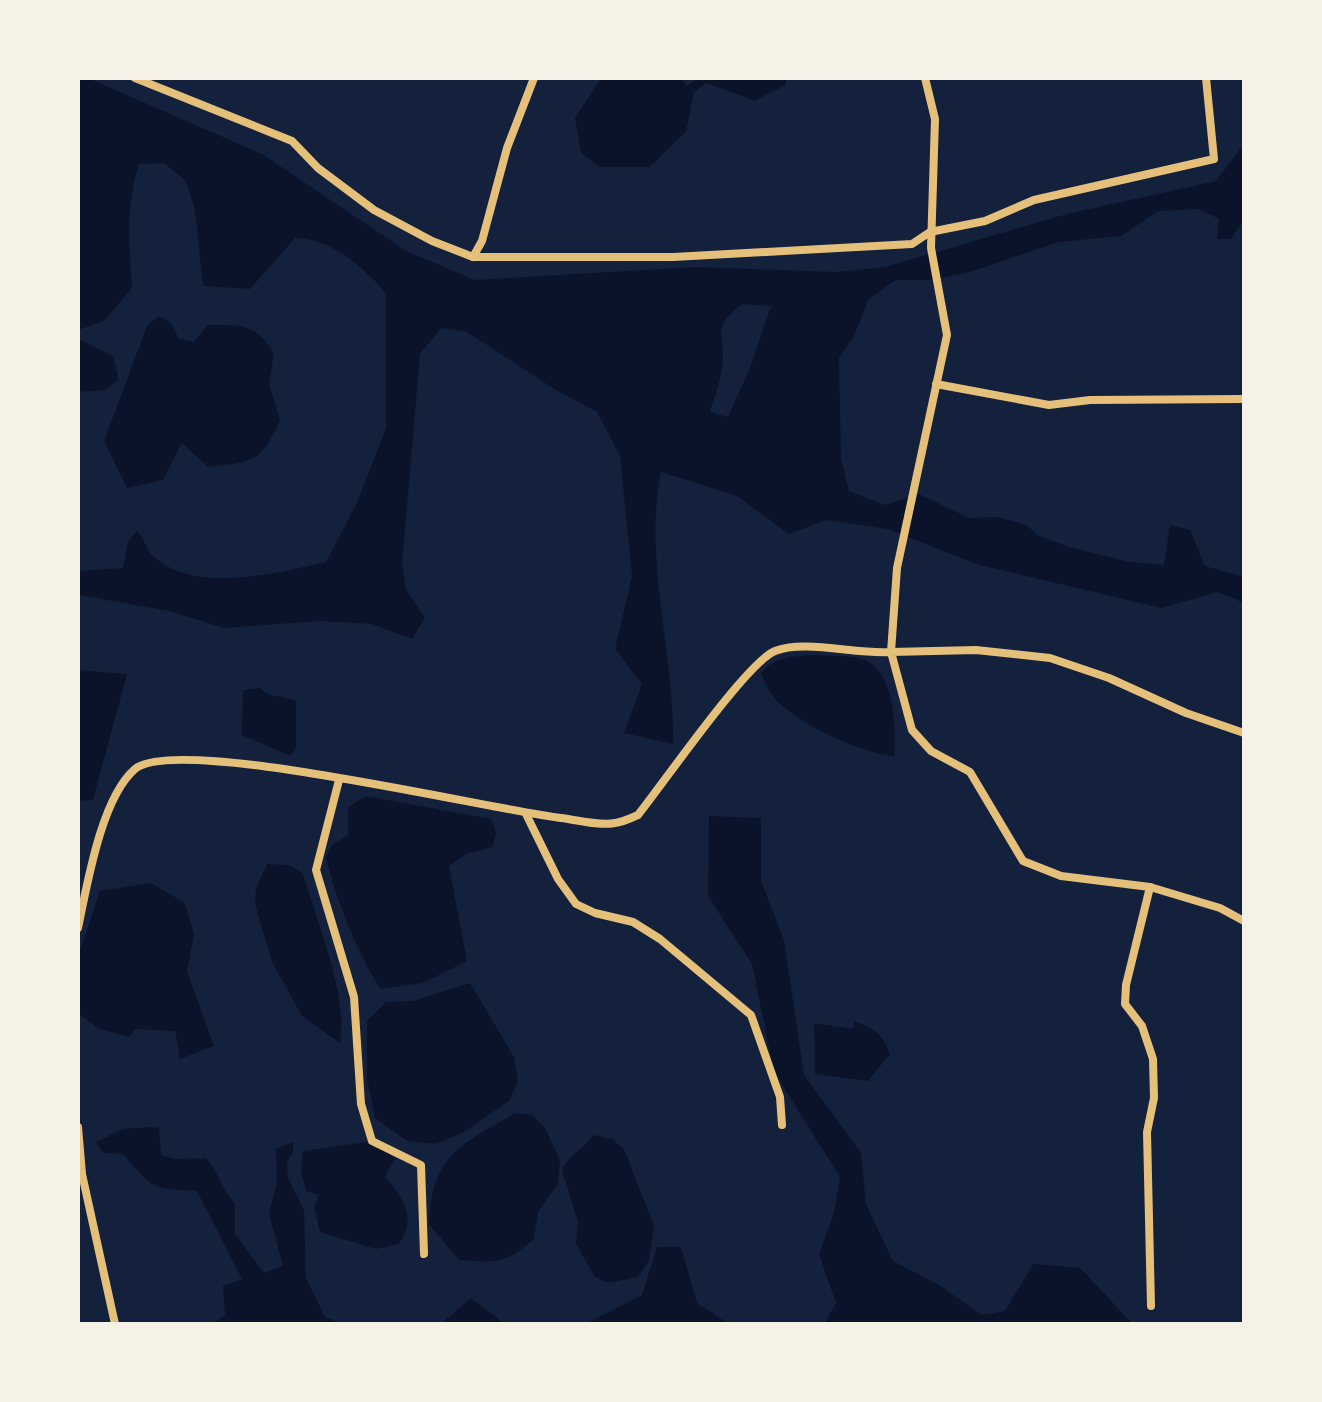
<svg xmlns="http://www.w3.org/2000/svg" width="1322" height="1402" font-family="'Nunito Sans',sans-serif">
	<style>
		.water { fill: #0b132b; fill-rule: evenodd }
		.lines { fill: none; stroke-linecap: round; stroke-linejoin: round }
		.minor { stroke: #e5c07b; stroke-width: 8 }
	</style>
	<rect width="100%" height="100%" fill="#14213d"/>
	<g class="water">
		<path d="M78 78H88L262 154 408 252 475 280 696 267 837 272 885 267 1067 214 1216 181 1244 144V220L1231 239H1217L1219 219 1199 209 1158 211 1121 236 1059 242 967 273 928 280H896L869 299 854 336 839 358 841 459 849 491 885 505 919 494 969 518 997 517 1027 525 1037 535 1066 546 1130 562 1164 565 1170 525 1190 530 1205 566 1244 577V603L1218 592 1161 608 976 564 888 529 826 520 789 534 737 496 661 472C643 558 675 655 673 744L624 733 642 684 615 649 632 576 620 456 597 412 556 390 467 332 441 328 420 354 402 565 406 590 425 618 412 639 372 624 320 621 224 628 170 611 78 595V571L123 568 128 541 137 531C144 538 146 549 153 556 196 595 276 573 326 562L357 503 386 428V293C362 266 332 239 295 238L250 289 203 286 195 210 186 181 164 163 139 164C126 205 129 246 132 288L104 321 78 330ZM742 304 771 306 750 368 728 417 710 412C715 395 722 378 723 360 724 330 712 328 742 304Z"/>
		<path d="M601 78H682L686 86 699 78H787L785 85 755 101 706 83 694 92 686 132 650 167H599L581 152 575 118Z"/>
		<path d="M159 316 171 323 179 339 194 342 208 325C242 325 255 323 274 353L269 384 280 420C261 463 253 462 208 467L182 443 163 480 127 488 104 441 147 326Z"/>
		<path d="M78 339 113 356 119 380 105 390 78 392Z"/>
		<path d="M810 655C826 656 846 655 862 659 896 670 895 728 895 756 865 755 792 722 773 696 768 690 765 681 761 674 773 657 790 657 810 655Z"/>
		<path d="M78 670 127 674 93 800 78 801Z"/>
		<path d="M260 688 267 694 296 700V746L291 756 242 735 243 690Z"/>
		<path d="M366 796 491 819 496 832 493 847 466 854 449 866 467 961 423 983 381 989C359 957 334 895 326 857L332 845 348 835V807Z"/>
		<path d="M709 816 761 818V881L784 940 804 1075 861 1153 866 1204 893 1261 939 1285 982 1315 1005 1311 1033 1264 1080 1268 1133 1324H824L836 1303 819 1254 834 1213 840 1177 774 1072 752 964 708 896Z"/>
		<path d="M267 864 290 865 303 874C316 918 349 999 340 1043L302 1016 272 962 255 904 256 888Z"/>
		<path d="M151 883 185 903 194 934 187 971 214 1046 180 1059 175 1031 135 1029 130 1037 100 1029 79 1014V953L100 891Z"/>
		<path d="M470 983 514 1057 518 1081 510 1100 466 1131 436 1144 407 1141 375 1118 367 1078V1021L386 1002 413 1001Z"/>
		<path d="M854 1021C874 1029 883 1034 890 1054L868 1081 815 1074 814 1023 853 1029Z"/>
		<path d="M515 1113 532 1115 544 1126 560 1160 558 1184 538 1212 534 1239C505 1264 496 1263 459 1260L429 1224C432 1154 461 1145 515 1113Z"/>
		<path d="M151 1127 159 1128 161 1155 175 1159 206 1158C219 1173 221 1188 235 1204V1234L264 1273 283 1266 269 1214 277 1181 276 1149 293 1142V1153L287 1162 288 1178 304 1210 306 1278 325 1317 342 1324H213L225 1315 223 1286 242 1279 197 1191C152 1189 153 1189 123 1154L103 1153 96 1142 123 1129Z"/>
		<path d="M593 1135 612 1139 624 1149 654 1226 649 1261 638 1277 608 1283 595 1277 576 1244 578 1222 562 1170C570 1153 584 1150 593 1135Z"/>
		<path d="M372 1141 395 1159 385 1176C403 1200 418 1216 399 1244L376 1249 320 1232 314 1207 319 1195 306 1191 301 1171 303 1151Z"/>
		<path d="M657 1247H681L697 1303 729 1324H585L642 1295Z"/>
		<path d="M471 1298 505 1324H435L442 1323Z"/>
	</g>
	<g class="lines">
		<g class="minor">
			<path d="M135 78 292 141 318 168 374 210 432 241 473 257H673L912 244 930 232 985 221 1034 200 1214 159 1206 78"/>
			<path d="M473 257 482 241 507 148 534 78"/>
			<path d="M936 384 1049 405 1090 400 1244 399"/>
			<path d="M1244 733 1186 713 1109 678 1050 658 976 650 891 652 912 730 931 751 970 772 1023 861 1061 876 1150 887 1220 908 1244 921"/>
			<path d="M339 780 316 870 354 997 361 1104 372 1141 421 1165 424 1254"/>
			<path d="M526 814 558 879 576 904 595 913 633 922 660 939 751 1015 780 1097 782 1125"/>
			<path d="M1150 887 1126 985 1125 1004 1142 1026 1153 1059 1154 1098 1147 1132 1151 1306"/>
			<path d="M78 928C87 886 101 798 135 769 176 734 492 810 561 818 577 820 599 826 615 823 623 822 631 818 638 815 663 784 747 662 775 651 804 639 858 655 891 652L897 568 947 335 931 248 935 119 925 78"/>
			<path d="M78 1127 82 1174"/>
			<path d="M78 1174H82L115 1324"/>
		</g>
	</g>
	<rect width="1322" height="1402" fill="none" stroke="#f6f1e7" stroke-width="160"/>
</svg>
